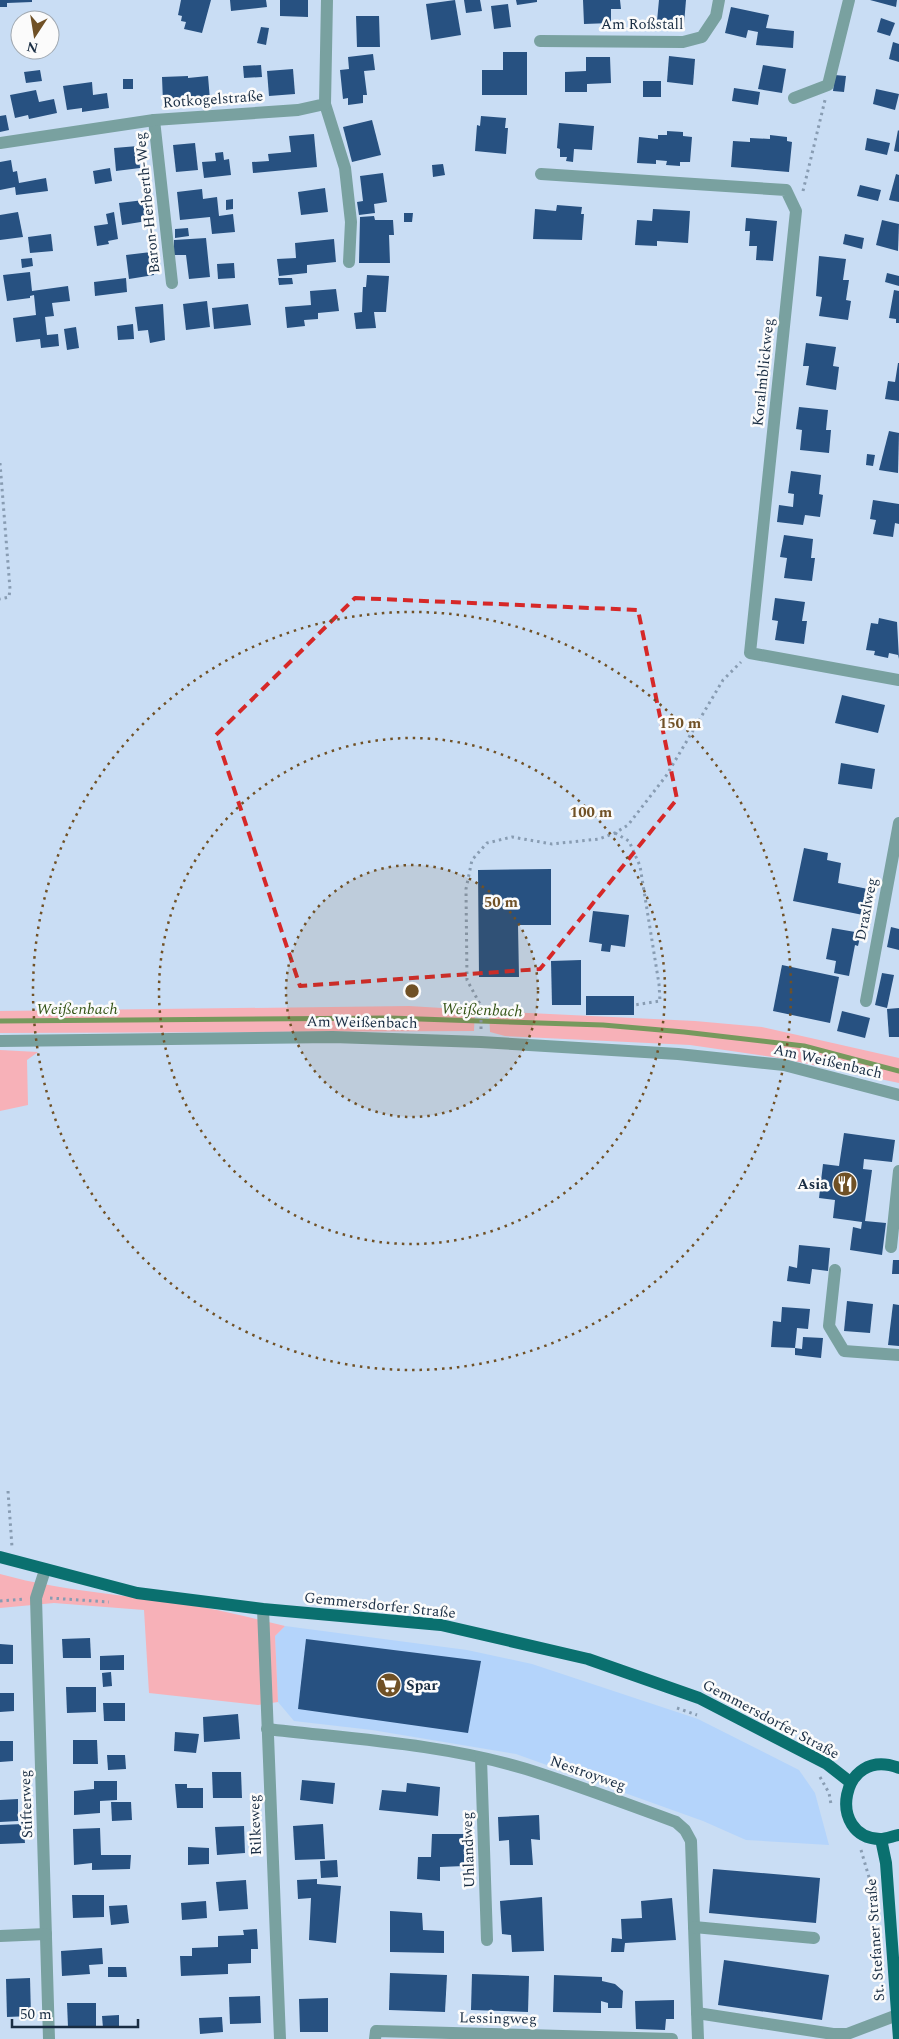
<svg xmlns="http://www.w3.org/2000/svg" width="899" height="2039" font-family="Spectral,serif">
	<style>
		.built { fill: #b4d4fb }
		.green { fill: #f7b1b8 }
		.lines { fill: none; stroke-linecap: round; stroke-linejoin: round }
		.stream { stroke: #76995d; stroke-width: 5 }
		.building { fill: #275181 }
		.path { stroke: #889cb2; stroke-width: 3; stroke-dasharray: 2.5 4; stroke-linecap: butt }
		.minor { stroke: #79a1a0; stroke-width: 12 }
		.major { stroke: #0a706f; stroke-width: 12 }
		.marked { fill: none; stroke: #d62828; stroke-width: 4; stroke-dasharray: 10 6; stroke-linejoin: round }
		.ring { fill: none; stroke: #705126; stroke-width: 2.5; stroke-dasharray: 2.5 5 }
		.labels { text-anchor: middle; stroke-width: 5; stroke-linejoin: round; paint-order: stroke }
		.street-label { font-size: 15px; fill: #192d43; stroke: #fbfbfb }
		.poi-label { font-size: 15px; font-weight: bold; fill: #192d43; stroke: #fbfbfb; text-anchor: end }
		.water-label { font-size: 16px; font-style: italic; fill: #345416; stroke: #fbfbfb }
		.centre { fill: #705126; stroke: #fbfbfb; stroke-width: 2.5 }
		.ring-label { font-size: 15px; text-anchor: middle; font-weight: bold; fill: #705126; stroke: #fbfbfb; stroke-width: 5; stroke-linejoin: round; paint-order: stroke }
	</style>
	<rect width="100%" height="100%" fill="#c9ddf4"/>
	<path class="built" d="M285 1626 467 1650 532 1664 698 1719 799 1770 815 1793 829 1845 746 1840 703 1821 516 1754 372 1730 294 1721 278 1702 275 1636Z"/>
	<g class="green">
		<path d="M409 1006 475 1010 474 1031 0 1033V1011Z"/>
		<path d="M489 1011 695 1021 762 1027 899 1058V1083L780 1058 690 1045 505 1036 490 1032Z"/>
		<path d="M0 1050 38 1052 27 1060 28 1105 0 1111Z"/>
		<path d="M0 1574C68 1593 138 1595 207 1608 233 1613 259 1620 285 1626L275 1636 278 1702 258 1705 149 1693 144 1610 54 1603 0 1608Z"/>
	</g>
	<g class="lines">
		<path class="stream" d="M0 1021 389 1018 603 1025 684 1032 804 1046 899 1071"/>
	</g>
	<g class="building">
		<path d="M0 0H32V2L7 3V7H0Z"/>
		<path d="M181 0H211L202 33 184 29 186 22 181 21 182 16 178 15Z"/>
		<path d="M230 0H266L267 7 231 11Z"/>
		<path d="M280 0H308V17L280 16Z"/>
		<path d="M455 0 461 35 431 40 426 4Z"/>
		<path d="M464 0H480L482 11 466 13Z"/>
		<path d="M516 0H537V2L517 5Z"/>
		<path d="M583 0H620L621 9H611V23L584 24Z"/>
		<path d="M659 0H686L684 24 657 21Z"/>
		<path d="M870 0H897L896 7Z"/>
		<path d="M508 4 511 27 494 29 491 6Z"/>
		<path d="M731 7 769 15 766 28 794 31 793 48 756 45 758 32 748 30 746 38 725 33Z"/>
		<path d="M356 16H379L380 47H357Z"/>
		<path d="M881 18 895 23 890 36 877 32Z"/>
		<path d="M261 27 269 28 266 45 257 43Z"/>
		<path d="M893 42 899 44V62L889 59Z"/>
		<path d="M503 52H527V95H482V70H503Z"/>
		<path d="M373 54 375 70 364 71 367 95H363V103L348 105V98L343 99 340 70 349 69 348 57Z"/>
		<path d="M669 56 695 59 693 85 667 82Z"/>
		<path d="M586 57H610L611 83 587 84V92H565V72L586 71Z"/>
		<path d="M261 65 262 77 244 78 243 66Z"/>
		<path d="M763 65 786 69 782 93 758 89Z"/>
		<path d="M293 69 295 94 269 96 267 71Z"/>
		<path d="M40 70 42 81 26 83 24 72Z"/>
		<path d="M835 75 846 76 844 92 833 91Z"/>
		<path d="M188 76V78L208 76 210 100 163 102 162 77Z"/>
		<rect x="123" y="79" width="10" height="10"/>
		<rect x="643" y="81" width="18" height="16"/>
		<path d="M92 82 93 95 107 93 109 108 82 112V108L67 110 63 86Z"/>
		<path d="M734 88 760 92 758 105 732 101Z"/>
		<path d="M876 89 899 94 895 110 873 104Z"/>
		<path d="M36 90 39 102 54 99 57 113 29 119 28 115 15 118 10 95Z"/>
		<path d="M6 115 9 130 0 132V116Z"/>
		<path d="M481 116 506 118 505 128H508L506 154 475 151 477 125 480 126Z"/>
		<path d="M372 120 381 155 352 162 343 127Z"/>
		<path d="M559 123 594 126 592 150 574 149 573 162 566 161 567 157H560V149L557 148Z"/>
		<path d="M898 130 899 131V152L894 151Z"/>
		<path d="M667 131 683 132V136L692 137 690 162H680V166L666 165 667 161 656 160V164L637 163 639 137 658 139V135H667Z"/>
		<path d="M314 134 317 167 253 173 252 162 269 161 268 154 291 152 289 136Z"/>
		<path d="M770 135 787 137V141L792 142 789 172 731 167 733 141 750 142V138L770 139Z"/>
		<path d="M867 138 890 143 887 155 865 150Z"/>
		<path d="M195 143 198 170 176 172 173 145Z"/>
		<path d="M138 146 140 168 116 171 114 148Z"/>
		<path d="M223 152 224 160 229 159 231 175 204 178 202 162 216 161 215 153Z"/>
		<path d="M11 160 13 172 17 171 19 183 46 178 48 191 16 195 15 187 0 190V162Z"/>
		<path d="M443 164 445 175 433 177 432 165Z"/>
		<path d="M110 168 112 181 95 184 93 171Z"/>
		<path d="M383 173 387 202 374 204 375 213 359 215 357 202 363 201 360 176Z"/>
		<path d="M896 174 899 175V202L889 200Z"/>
		<path d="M860 185 881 190 878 201 857 196Z"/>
		<path d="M325 188 328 212 301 215 298 192Z"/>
		<path d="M202 189 203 199 217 197 219 216 233 214 235 232 212 234 210 217 180 220 177 192Z"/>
		<path d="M233 199V209L226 210V200Z"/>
		<path d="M144 200 147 221 122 225 119 203Z"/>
		<path d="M557 205 582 207 581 214H584L582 240 533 239 535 209 556 211Z"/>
		<path d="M653 209 690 211 688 243 657 241V246L635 245 637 220 652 221Z"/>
		<path d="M18 212 23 237 0 240V215Z"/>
		<path d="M114 212 118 239 108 241 109 244 97 246 94 226 108 224 106 214Z"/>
		<path d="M404 213H413L412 222H404Z"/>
		<path d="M374 216 375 220H393L394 235H389L390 263H359L360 217Z"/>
		<path d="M746 218 777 221 773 261 756 260 757 246H749L750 231H745Z"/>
		<path d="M882 220 899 224 898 251 876 245Z"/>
		<path d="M188 228 189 236 175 238V229Z"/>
		<path d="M51 234 53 251 30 253 28 237Z"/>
		<path d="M845 234 864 238 862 249 843 244Z"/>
		<path d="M206 238 210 277 189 279 186 255H174V240Z"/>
		<path d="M334 239 336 262 307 265V273L279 276 277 259 296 258 295 243Z"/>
		<path d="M151 252 154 275 129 279 126 255Z"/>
		<path d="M819 256 846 259 843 280H849L846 300 851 301 848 320 819 316 822 297 816 296Z"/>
		<path d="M32 258 33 266 22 268 21 259Z"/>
		<path d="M234 263 235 278 218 279 217 264Z"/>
		<path d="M30 272 32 291 68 286 70 301 52 303 54 316 45 317 47 335 58 334 59 346 41 348 40 339 16 342 13 318 36 315 34 295 30 296V298L7 301 3 275Z"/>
		<path d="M887 273 899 276V286L885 282Z"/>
		<path d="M367 275 389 276 386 312H374L376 328 356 329 354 313 362 312 363 287H366Z"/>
		<path d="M126 278 127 292 95 296 94 282Z"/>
		<path d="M278 278H292L293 284 279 285Z"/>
		<path d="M336 289 339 311 318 313V319L304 320 305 326 287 328 285 307 311 305 310 291Z"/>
		<path d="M894 290 899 291V323H896V319L889 318Z"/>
		<path d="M207 301 210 327 186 330 183 304Z"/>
		<path d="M163 304 165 340 150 343 148 330 138 331 135 307Z"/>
		<path d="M248 304 251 325 214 329 212 308Z"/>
		<path d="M133 324 134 339 118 340 117 326Z"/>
		<path d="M76 327 79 348 67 350 64 329Z"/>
		<path d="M806 343 836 347 833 366 839 367 836 390 806 385 809 366H803Z"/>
		<path d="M898 363H899V401L885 399 888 381 895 382Z"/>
		<path d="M799 407 828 410 826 430H831L829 453 800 450 802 430 796 429Z"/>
		<path d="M889 431 899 433 898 473 879 470Z"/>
		<path d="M867 454 875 455 873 466 866 465Z"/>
		<path d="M791 471 821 475 819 494 823 495 820 517 805 515 803 525 777 522 779 505 793 507 794 494 788 493Z"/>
		<path d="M873 500 899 504V524L895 523 893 537 873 534 876 520 870 519Z"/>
		<path d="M784 535 813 539 811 558H815L812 581 784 578 787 558 780 557Z"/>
		<path d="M775 598 805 602 802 621H807L804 644 775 640 778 621 772 620Z"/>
		<path d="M879 618 897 622 899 659 898 655 889 653 888 658 874 655 875 651 866 650 871 623 878 624Z"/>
		<path d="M842 695 885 705 878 733 835 723Z"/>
		<path d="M841 763 875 769 872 789 838 784Z"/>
		<path d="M804 848 828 853 827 860 841 863 838 883 873 890 868 916 793 901Z"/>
		<path d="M551 869V925H518L519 977H479L478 870Z"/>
		<path d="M593 911 629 915 625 947 611 945 610 952 601 951 602 944 589 942Z"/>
		<path d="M891 927 899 929V950L887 947Z"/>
		<path d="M832 928 861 933 858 946 855 945 849 976 834 973 836 961 826 959Z"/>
		<path d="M581 960V1005H552L551 961Z"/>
		<path d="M782 965 839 977 830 1023 773 1011Z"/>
		<path d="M882 973 894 975 887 1008 875 1005Z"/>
		<rect x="586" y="996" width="48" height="19"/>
		<path d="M899 1008V1037H889L887 1009Z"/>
		<path d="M842 1011 870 1018 865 1038 837 1031Z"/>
		<path d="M844 1133 895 1140 892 1162 864 1159 863 1169 872 1170 865 1221 886 1223 882 1255 850 1250 853 1227 861 1229 862 1222 833 1218 835 1200 819 1198 823 1164 839 1166Z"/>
		<path d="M799 1245 830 1248 828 1271 812 1269 810 1284 787 1281 789 1266 797 1268Z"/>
		<path d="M893 1260H899V1274H892Z"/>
		<path d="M847 1301 873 1304 870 1333 844 1331Z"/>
		<path d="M893 1304 899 1305V1346L888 1345Z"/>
		<path d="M782 1307 810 1309 808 1329 797 1328 795 1348 771 1347 773 1321 781 1322Z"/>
		<path d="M803 1337 823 1338 821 1358 795 1355V1348L802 1349Z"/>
		<path d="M90 1638 91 1658H63L62 1639Z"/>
		<path d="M306 1639 481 1661 468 1733 298 1709Z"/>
		<path d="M0 1644 13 1645V1664H0Z"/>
		<path d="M124 1655V1670H100V1656Z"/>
		<path d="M111 1672 112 1686 103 1687 102 1673Z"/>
		<path d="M66 1687H96V1712L67 1713Z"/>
		<path d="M0 1693H14V1711L0 1712Z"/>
		<path d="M103 1703H125V1721H104Z"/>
		<path d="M238 1714 240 1739 204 1742 203 1717Z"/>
		<path d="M175 1732 199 1734 196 1753 174 1751Z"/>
		<path d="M73 1740H97L98 1764H73Z"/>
		<path d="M0 1741H13V1761L0 1762Z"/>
		<path d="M107 1755H125L126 1769 108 1770Z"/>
		<path d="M212 1772H241L242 1798H213Z"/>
		<path d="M302 1780 335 1783 333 1804 300 1800Z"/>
		<path d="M94 1781H117V1800L100 1801V1813L74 1815V1791L94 1789Z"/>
		<path d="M407 1783 440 1787 438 1816 379 1810 382 1790 406 1792Z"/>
		<path d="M175 1784H187V1788H203V1808H177Z"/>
		<path d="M18 1799V1821L0 1822V1800Z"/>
		<path d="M111 1802H131L132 1820 112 1821Z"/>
		<path d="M539 1815 540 1840 531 1839 533 1865H510L509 1840 499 1841 498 1817Z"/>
		<path d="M23 1824 25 1843 0 1844V1825Z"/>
		<path d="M323 1824 325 1859 295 1860 293 1826Z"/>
		<path d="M244 1826 245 1853 217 1855 215 1827Z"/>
		<path d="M100 1828 101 1855H131L130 1869 92 1870V1863L74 1865 73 1829Z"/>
		<path d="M432 1834H464V1866L440 1867V1881L417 1879 418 1857H431Z"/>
		<path d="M188 1847 209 1848V1864L188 1865Z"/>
		<path d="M337 1860 338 1877 321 1878 320 1861Z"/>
		<path d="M713 1869 820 1878 816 1923 709 1913Z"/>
		<path d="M317 1879V1884L341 1886 336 1943 309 1940 311 1898 298 1899 297 1880Z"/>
		<path d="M246 1880 248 1909 219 1911 216 1882Z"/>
		<path d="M72 1895H104V1917L73 1918Z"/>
		<path d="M542 1897 544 1951 512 1952 511 1935 502 1934 500 1901Z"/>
		<path d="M672 1898 676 1940 625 1943 624 1952H611L612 1938 622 1939 621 1919 642 1918 641 1901Z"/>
		<path d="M206 1901 207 1918 182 1920 181 1903Z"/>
		<path d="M127 1905 129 1923 111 1925 109 1906Z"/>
		<path d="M390 1911 422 1913 423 1930 444 1931V1953L390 1952Z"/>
		<path d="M257 1929 258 1949H251V1963L228 1964V1974L181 1976 180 1956H192V1948L218 1947V1936L244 1935 243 1930Z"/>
		<path d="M102 1948 103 1964 89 1965 90 1974 62 1976 61 1951Z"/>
		<path d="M724 1960 829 1975 822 2020 718 2005Z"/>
		<path d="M108 1967H126L127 1977H108Z"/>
		<path d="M390 1973 447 1975 445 2012 389 2010Z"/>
		<path d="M472 1974 529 1976 528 2012 471 2010Z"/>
		<path d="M554 1975 602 1977V1981L615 1984 623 1991 622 2008H608V2003L601 2001V2013L553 2012Z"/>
		<path d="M30 1978 31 2016 7 2017 6 1979Z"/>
		<path d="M260 1996 261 2023 230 2024 229 1997Z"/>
		<path d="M328 1998V2032H300L299 1999Z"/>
		<path d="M674 2000V2019H666L665 2030 636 2029 635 2001Z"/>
		<path d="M67 2003H96V2027H68Z"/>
		<path d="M119 2015V2026L103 2028 102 2016Z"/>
		<path d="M222 2017 223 2032 200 2034 199 2018Z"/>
	</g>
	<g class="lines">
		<g class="path">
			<path d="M803 191 825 100"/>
			<path d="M0 463 10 589 9 597 0 599"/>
			<path d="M615 833 629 841 640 866 659 984 660 1001 634 1005"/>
			<path d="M481 1029V1006L467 980 466 889 472 860 487 843 512 837 552 844 599 839 615 833 628 825 666 776 723 680 741 662"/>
			<path d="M8 1491 12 1547"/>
			<path d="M50 1598 109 1602"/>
			<path d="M0 1601 24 1599"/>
			<path d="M677 1708 697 1715"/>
			<path d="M820 1777 829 1793 831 1804"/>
			<path d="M861 1850 871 1884"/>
		</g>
		<g class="minor">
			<path d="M540 41 683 42 702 37 716 16 719 0"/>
			<path d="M794 98 828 85 849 0"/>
			<path d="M325 104 345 168 351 222 349 262"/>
			<path d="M154 120 172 283"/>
			<path d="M0 143 154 120 298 110 325 104 327 0"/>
			<path d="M541 174 786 190 796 211 750 653 899 680"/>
			<path d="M866 1001 899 823"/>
			<path d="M0 1041 333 1037 481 1042 678 1054 784 1065 899 1095"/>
			<path d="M891 1247 899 1171"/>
			<path d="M835 1270 829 1326 844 1351 899 1355"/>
			<path d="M45 1570 36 1598 49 2039"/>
			<path d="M263 1609 280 2039"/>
			<path d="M267 1729C353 1739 443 1744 526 1769 577 1785 627 1804 676 1822L685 1830 691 1841 698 2039"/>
			<path d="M481 1758 487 1940"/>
			<path d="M694 1927 814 1938"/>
			<path d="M0 1936 46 1934"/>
			<path d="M697 2013 833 2034H847L897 2015"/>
			<path d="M375 2039 376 2031 672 2039"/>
		</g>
		<g class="major">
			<path d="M0 1557 137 1593 263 1609 441 1625 588 1659 699 1698 827 1764 850 1782"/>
			<path d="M899 1768C840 1745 826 1838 880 1839 886 1839 893 1836 899 1835"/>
			<path d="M881 1839 886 1863 899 2039"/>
		</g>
	</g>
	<path class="marked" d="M355 598 638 610 677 799 540 969 300 986 216 735Z"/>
	<circle cx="412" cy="991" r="126" fill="#705126" fill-opacity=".12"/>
	<g class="ring">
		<circle cx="412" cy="991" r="126"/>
		<circle cx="412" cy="991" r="253"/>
		<circle cx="412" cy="991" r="379"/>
	</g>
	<defs>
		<symbol id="restaurant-disc" viewBox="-11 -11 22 22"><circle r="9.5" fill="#705126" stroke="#fbfbfb"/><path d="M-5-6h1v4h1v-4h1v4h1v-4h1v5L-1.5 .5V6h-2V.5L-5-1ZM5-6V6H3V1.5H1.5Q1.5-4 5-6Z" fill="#fff"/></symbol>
		<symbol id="supermarket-disc" viewBox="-11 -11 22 22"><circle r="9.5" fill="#705126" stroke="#fbfbfb"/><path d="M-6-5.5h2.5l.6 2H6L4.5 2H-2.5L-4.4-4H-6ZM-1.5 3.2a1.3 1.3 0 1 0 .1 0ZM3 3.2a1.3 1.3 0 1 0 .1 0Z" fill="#fff"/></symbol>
	</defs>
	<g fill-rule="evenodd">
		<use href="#restaurant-disc" x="831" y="1170" width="28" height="28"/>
		<use href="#supermarket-disc" x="375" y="1671" width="28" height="28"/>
	</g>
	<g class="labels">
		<g class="street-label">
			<text x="642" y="29">Am Roßstall</text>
			<text transform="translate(213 99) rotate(-4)" y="5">Rotkogelstraße</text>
			<text transform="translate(147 203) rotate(-96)" y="5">Baron-Herberth-Weg</text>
			<text transform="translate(763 372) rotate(-84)" y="5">Koralmblickweg</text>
			<text transform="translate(866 909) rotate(-79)" y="5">Draxlweg</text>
			<text transform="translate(362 1022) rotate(1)" y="5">Am Weißenbach</text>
			<text transform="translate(828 1061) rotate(13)" y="5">Am Weißenbach</text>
			<text transform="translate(380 1605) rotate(6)" y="5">Gemmersdorfer Straße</text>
			<text transform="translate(771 1719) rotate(28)" y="5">Gemmersdorfer Straße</text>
			<text transform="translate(588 1773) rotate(19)" y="5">Nestroyweg</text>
			<text transform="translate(26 1804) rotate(-92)" y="5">Stifterweg</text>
			<text transform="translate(255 1825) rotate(-92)" y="5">Rilkeweg</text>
			<text transform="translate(468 1850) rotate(-92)" y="5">Uhlandweg</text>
			<text transform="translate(875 1940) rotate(-94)" y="5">St. Stefaner Straße</text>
			<text transform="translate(498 2018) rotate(1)" y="5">Lessingweg</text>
		</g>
		<g class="poi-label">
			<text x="828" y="1189">Asia</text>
			<text x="406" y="1690" text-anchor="start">Spar</text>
		</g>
		<g class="water-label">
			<text x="77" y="1014">Weißenbach</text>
			<text transform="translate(482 1009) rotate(2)" y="6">Weißenbach</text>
		</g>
	</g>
	<circle cx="412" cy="991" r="8" class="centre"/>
	<g class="ring-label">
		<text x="680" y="728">150 m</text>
		<text x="591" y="817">100 m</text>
		<text x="501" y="907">50 m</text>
	</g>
	<g transform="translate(35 35) rotate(192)"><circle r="24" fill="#fbfbfb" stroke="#a1a9b1"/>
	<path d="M0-4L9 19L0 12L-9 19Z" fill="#705126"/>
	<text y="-8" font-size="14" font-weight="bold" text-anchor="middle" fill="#192d43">N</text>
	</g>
	<path d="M12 2019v8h126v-8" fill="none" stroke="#192d43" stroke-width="2.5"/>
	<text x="20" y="2019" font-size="15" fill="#192d43" stroke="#fbfbfb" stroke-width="4" paint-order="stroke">50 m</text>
</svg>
